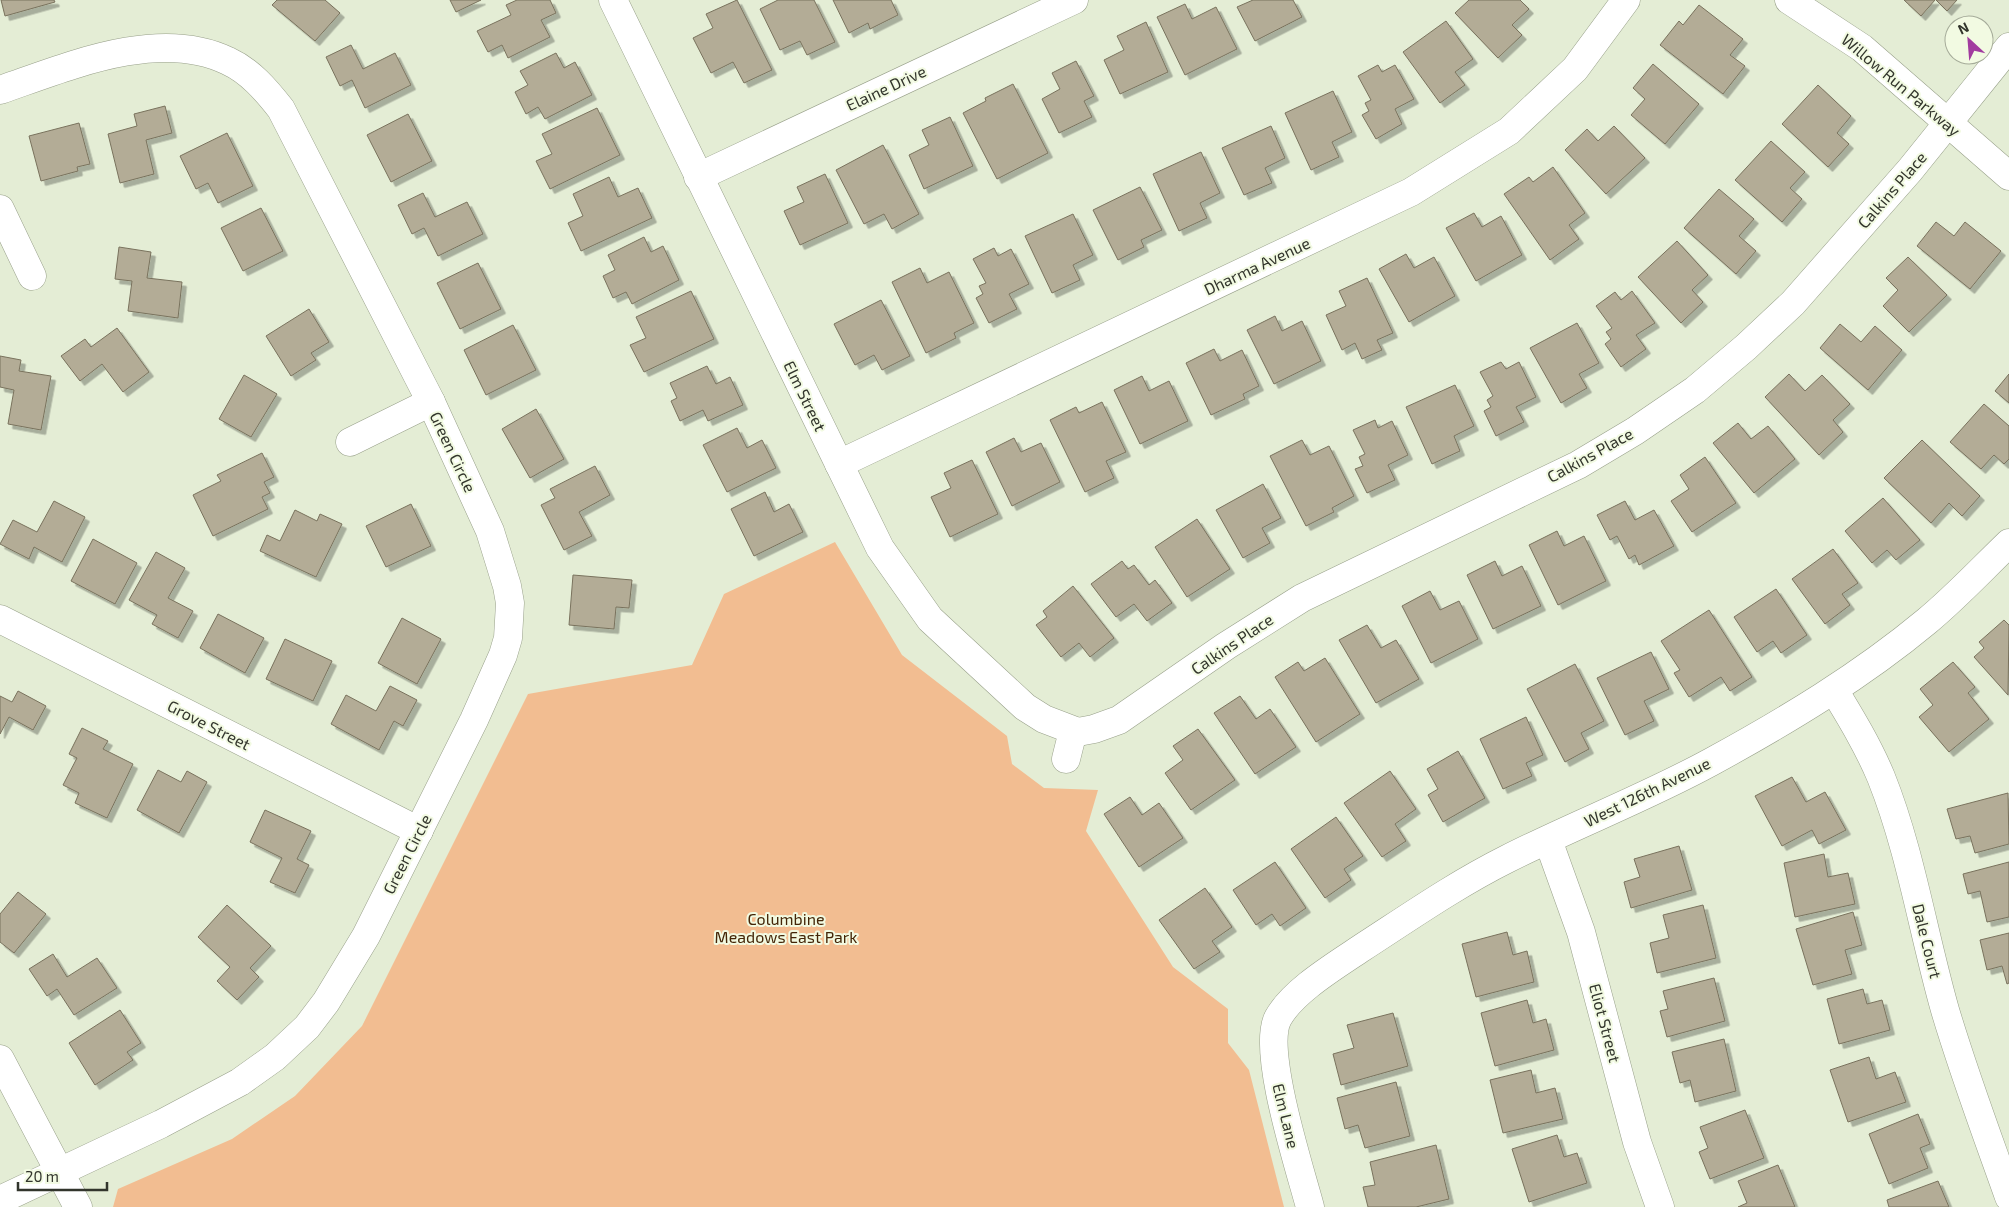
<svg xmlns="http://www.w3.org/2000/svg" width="2009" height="1207" font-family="'Exo 2',sans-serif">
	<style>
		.green { fill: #f2bd91 }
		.building { fill: #b3ac96; stroke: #79725d; filter: url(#shadow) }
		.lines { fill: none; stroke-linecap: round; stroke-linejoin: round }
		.minor-casing { stroke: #98a08a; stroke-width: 29 }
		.minor { stroke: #fff; stroke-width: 28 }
		.labels { text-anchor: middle; stroke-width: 4; stroke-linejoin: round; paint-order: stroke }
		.street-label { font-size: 16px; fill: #32352c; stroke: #f2fae2 }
		.park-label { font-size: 16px; fill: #442608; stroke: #f2fae2 }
	</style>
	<defs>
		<filter id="shadow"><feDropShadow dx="4.5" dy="4.5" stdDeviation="0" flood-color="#0004"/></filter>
	</defs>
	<rect width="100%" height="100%" fill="#e4edd5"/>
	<path class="green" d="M835 542 902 655 1007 736 1012 764 1044 788 1098 790 1086 831 1173 967 1228 1009V1043L1249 1070 1284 1207H113L118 1189 232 1139 295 1096 362 1026 528 694 692 665 724 594Z"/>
	<g class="building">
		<path d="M1 0H54L55 2 5 16Z"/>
		<path d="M277 0H325L340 13 315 41 272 5Z"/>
		<path d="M450 0H481L456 12Z"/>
		<path d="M517 0H550L556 13 541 20 550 37 508 58 502 45 488 52 477 31 511 15 506 5Z"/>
		<path d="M737 0 772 70 744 83 733 62 711 73 693 38 713 28 706 14Z"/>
		<path d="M778 0H814L835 42 807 55 800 41 780 50 760 9Z"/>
		<path d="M833 0H891L898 15 870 29 868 23 849 33Z"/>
		<path d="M1253 0H1293L1302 17 1255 41 1237 7Z"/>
		<path d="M1469 0H1520L1529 9 1512 25 1522 35 1498 58 1455 13Z"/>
		<path d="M1904 0H1935L1921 16Z"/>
		<path d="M1936 0H1957L1947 11Z"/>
		<path d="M1185 4 1192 19 1216 7 1237 49 1185 75 1157 17Z"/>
		<path d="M1699 5 1743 39 1730 55 1745 66 1723 94 1660 45 1679 21 1683 25Z"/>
		<path d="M1446 21 1473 59 1455 72 1465 85 1440 103 1403 52Z"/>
		<path d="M1146 22 1168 72 1120 94 1104 60 1124 50 1117 36Z"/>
		<path d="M351 45 363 69 395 53 411 85 365 108 352 80 340 86 326 57Z"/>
		<path d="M556 53 564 68 575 62 592 95 545 119 538 107 526 114 515 92 528 85 520 71Z"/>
		<path d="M1076 61 1094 96 1084 101 1092 117 1059 133 1042 99 1060 89 1052 73Z"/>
		<path d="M1653 64 1699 104 1665 144 1631 115 1645 99 1633 88Z"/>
		<path d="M1378 65 1382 72 1395 65 1414 99 1395 109 1402 124 1376 139 1362 115 1369 111 1365 103 1371 100 1358 76Z"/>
		<path d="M1013 84 1048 153 997 179 963 113 986 101 985 98Z"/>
		<path d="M1818 85 1851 116 1837 133 1849 144 1828 167 1782 124Z"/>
		<path d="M1333 91 1352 132 1332 142 1339 157 1311 170 1285 113Z"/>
		<path d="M165 106 172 133 146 140 154 174 120 183 108 134 137 126 134 114Z"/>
		<path d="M597 108 620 155 550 189 536 161 552 154 542 134Z"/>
		<path d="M408 114 432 161 391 182 367 135Z"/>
		<path d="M950 117 973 166 924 189 909 155 929 145 922 130Z"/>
		<path d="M79 123 90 164 77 167 78 171 41 181 29 136Z"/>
		<path d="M1271 126 1285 158 1265 168 1272 183 1244 195 1222 148Z"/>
		<path d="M1614 126 1645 158 1606 194 1565 150 1587 129 1598 141Z"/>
		<path d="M227 133 253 186 218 203 208 183 196 189 180 156Z"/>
		<path d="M1771 141 1805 172 1790 188 1802 199 1782 222 1735 180Z"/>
		<path d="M883 145 919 214 892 229 884 214 864 224 836 170Z"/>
		<path d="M1201 152 1220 193 1200 203 1207 218 1179 231 1153 174Z"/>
		<path d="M1553 167 1585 213 1569 225 1579 239 1550 260 1504 194 1529 177 1533 182Z"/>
		<path d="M825 174 848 223 800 245 784 211 804 202 797 187Z"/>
		<path d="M609 177 618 197 638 188 652 218 581 251 568 223 583 216 573 194Z"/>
		<path d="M1140 187 1162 230 1141 240 1144 247 1118 260 1093 210Z"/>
		<path d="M1719 189 1754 219 1739 236 1756 251 1736 274 1684 228Z"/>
		<path d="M423 193 435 217 467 202 483 234 438 256 424 228 412 234 398 205Z"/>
		<path d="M261 208 283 251 243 271 221 228Z"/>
		<path d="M1474 213 1482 227 1501 216 1522 255 1476 281 1446 228Z"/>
		<path d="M1073 214 1093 255 1073 265 1080 280 1052 293 1025 236Z"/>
		<path d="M1936 222 1954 236 1965 222 2001 251 1970 289 1917 246Z"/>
		<path d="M644 237 651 252 663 246 679 280 632 304 626 292 613 298 603 276 615 270 608 255Z"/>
		<path d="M1677 241 1708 275 1692 290 1703 302 1681 323 1638 277Z"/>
		<path d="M119 247 151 252 147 278 182 282 178 318 128 311 132 281 115 279Z"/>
		<path d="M994 248 998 256 1011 249 1029 284 1009 294 1017 309 989 323 976 298 983 294 979 286 986 283 973 259Z"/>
		<path d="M1406 254 1414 268 1434 257 1455 296 1409 322 1379 269Z"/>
		<path d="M1908 257 1947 295 1909 332 1883 306 1898 290 1886 278Z"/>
		<path d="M478 263 501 309 460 329 437 283Z"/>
		<path d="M920 268 927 283 949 272 974 323 954 333 956 338 926 353 892 282Z"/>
		<path d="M1367 278 1393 333 1377 340 1382 350 1362 359 1355 343 1342 350 1326 315 1346 306 1339 291Z"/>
		<path d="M691 291 714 339 644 372 630 345 646 338 636 317Z"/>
		<path d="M1632 291 1655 323 1636 335 1646 349 1621 367 1605 344 1611 339 1606 332 1612 328 1596 306 1615 292 1621 300Z"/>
		<path d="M881 300 910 356 882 370 874 355 855 365 834 324Z"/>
		<path d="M309 309 329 342 311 353 316 360 291 376 266 336Z"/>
		<path d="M1275 316 1282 331 1302 321 1321 361 1274 384 1247 330Z"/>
		<path d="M1577 323 1599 363 1579 374 1587 388 1561 403 1530 348Z"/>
		<path d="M1840 324 1861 342 1875 326 1902 350 1868 390 1820 348Z"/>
		<path d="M513 325 536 370 486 395 464 350Z"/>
		<path d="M117 328 149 372 123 392 102 364 80 381 61 356 85 339 91 347Z"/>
		<path d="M1214 349 1220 361 1242 350 1259 386 1243 394 1245 399 1211 415 1186 363Z"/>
		<path d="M0 356 21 360 19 371 51 376 41 430 8 424 14 390 0 387Z"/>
		<path d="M1501 362 1506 369 1519 362 1536 397 1516 407 1524 422 1496 436 1484 411 1491 407 1487 400 1493 396 1480 372Z"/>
		<path d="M707 366 716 384 730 377 743 405 708 421 703 410 680 421 671 401 677 398 670 383Z"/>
		<path d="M1789 374 1805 391 1822 375 1850 404 1833 420 1843 432 1819 455 1765 397Z"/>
		<path d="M2009 374V403L1995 391Z"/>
		<path d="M244 375 277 394 251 437 219 419Z"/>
		<path d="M1142 376 1149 391 1169 381 1188 421 1140 444 1114 390Z"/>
		<path d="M1455 385 1474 426 1454 436 1460 451 1432 464 1406 407Z"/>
		<path d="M1102 402 1126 452 1106 461 1114 478 1085 492 1050 420 1076 407 1079 413Z"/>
		<path d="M1984 404 2009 426V459L2004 464 1994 455 1981 469 1950 442Z"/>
		<path d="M536 409 564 459 530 478 502 429Z"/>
		<path d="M1375 420 1378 428 1392 421 1408 455 1388 465 1395 480 1367 493 1355 469 1363 466 1359 457 1365 454 1353 430Z"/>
		<path d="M1738 423 1751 439 1768 426 1795 459 1754 493 1713 443Z"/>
		<path d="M737 428 747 448 762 440 776 468 727 492 703 445Z"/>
		<path d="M1014 438 1021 452 1041 443 1060 482 1012 506 986 452Z"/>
		<path d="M1302 440 1310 455 1329 446 1354 496 1332 508 1334 512 1306 526 1270 456Z"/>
		<path d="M1922 440 1980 496 1962 516 1949 503 1931 523 1884 478Z"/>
		<path d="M262 453 274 477 264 482 270 493 262 497 268 509 213 536 193 495 221 481 217 475Z"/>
		<path d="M1705 457 1736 503 1692 532 1671 501 1689 489 1680 475Z"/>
		<path d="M972 460 998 514 950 537 931 497 951 488 944 473Z"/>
		<path d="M595 466 610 495 579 512 592 536 564 550 541 505 555 498 550 489Z"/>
		<path d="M1263 484 1281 518 1262 528 1270 543 1243 558 1216 510Z"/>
		<path d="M765 492 774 512 789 504 803 532 754 556 731 509Z"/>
		<path d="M1883 498 1920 540 1896 560 1887 550 1872 563 1845 531Z"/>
		<path d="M54 501 85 517 62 562 34 547 29 559 0 544 13 520 37 532Z"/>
		<path d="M1625 501 1635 520 1654 510 1674 546 1639 565 1635 555 1629 559 1617 536 1610 540 1597 515Z"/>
		<path d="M411 504 431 546 386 567 366 526Z"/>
		<path d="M295 510 317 521 320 514 342 524 316 577 260 551 267 535 280 541Z"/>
		<path d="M1197 519 1230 569 1187 597 1155 547Z"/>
		<path d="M1557 531 1564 546 1584 536 1606 581 1558 605 1529 545Z"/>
		<path d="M93 539 137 563 115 604 71 581Z"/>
		<path d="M1833 549 1858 583 1842 594 1850 605 1825 624 1792 579Z"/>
		<path d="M156 552 185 568 168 598 193 611 178 638 152 624 157 615 129 600Z"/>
		<path d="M1122 561 1128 569 1134 565 1149 585 1155 580 1172 603 1147 621 1134 604 1116 617 1091 584Z"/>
		<path d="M1495 561 1502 576 1522 566 1541 606 1493 629 1467 575Z"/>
		<path d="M573 575 632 580 629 608 616 607 614 629 569 625Z"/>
		<path d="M1073 586 1114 638 1090 657 1079 643 1061 657 1036 625 1047 617 1043 611Z"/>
		<path d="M1776 589 1807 635 1781 653 1773 641 1757 652 1734 617Z"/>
		<path d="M1430 591 1440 610 1459 601 1478 639 1431 663 1402 606Z"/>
		<path d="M1709 610 1752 677 1730 691 1721 677 1689 697 1674 673 1680 670 1661 641Z"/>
		<path d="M218 614 264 638 245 673 200 648Z"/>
		<path d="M402 618 441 639 417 684 378 663Z"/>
		<path d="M2004 620 2009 625 2008 695 1974 657 1984 648 1979 642Z"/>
		<path d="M1367 625 1381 648 1396 640 1419 679 1376 703 1339 640Z"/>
		<path d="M285 639 332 661 313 701 266 679Z"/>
		<path d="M1651 652 1669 689 1644 701 1654 721 1625 735 1597 678Z"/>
		<path d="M1325 658 1360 714 1316 742 1275 677 1298 662 1304 671Z"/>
		<path d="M1953 662 1975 687 1968 693 1989 719 1949 752 1919 717 1933 705 1920 689Z"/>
		<path d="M1575 664 1604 721 1581 733 1589 749 1565 762 1527 689Z"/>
		<path d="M390 686 417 700 403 726 394 721 379 750 331 724 346 695 376 711Z"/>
		<path d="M18 691 46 706 33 730 9 717 0 734V696L12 702Z"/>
		<path d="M1240 696 1256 719 1270 709 1296 747 1255 774 1214 713Z"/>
		<path d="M1526 717 1543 755 1526 763 1532 776 1503 789 1480 739Z"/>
		<path d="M82 728 108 741 103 749 133 764 107 818 75 803 79 793 63 785 77 758 69 754Z"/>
		<path d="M1198 729 1235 780 1191 810 1165 773 1183 760 1173 746Z"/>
		<path d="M1458 751 1485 798 1443 822 1428 795 1438 789 1427 769Z"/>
		<path d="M158 770 181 782 187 771 207 782 179 833 137 810Z"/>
		<path d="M1390 771 1416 809 1395 824 1406 841 1382 857 1344 803Z"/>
		<path d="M1792 777 1806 802 1825 792 1846 830 1819 844 1812 830 1782 846 1755 796Z"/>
		<path d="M2008 793 2009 844 1975 853 1970 836 1956 839 1947 809Z"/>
		<path d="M1130 797 1142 815 1159 803 1183 838 1139 867 1104 814Z"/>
		<path d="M265 810 311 831 297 859 309 865 295 893 270 882 282 858 250 842Z"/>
		<path d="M1336 817 1363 856 1344 869 1351 880 1325 898 1291 849Z"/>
		<path d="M1679 846 1692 890 1631 908 1624 882 1640 877 1634 859Z"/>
		<path d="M1824 854 1828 877 1848 873 1855 904 1795 917 1784 863Z"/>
		<path d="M1275 862 1306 908 1280 926 1272 914 1256 925 1233 890Z"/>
		<path d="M2009 862V917L1987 922 1980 891 1968 894 1963 874Z"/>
		<path d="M1205 888 1232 927 1212 941 1220 952 1194 969 1159 920Z"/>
		<path d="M18 892 46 914 14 953 0 942V914Z"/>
		<path d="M227 905 271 946 250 968 259 977 237 1000 217 981 230 967 198 937Z"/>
		<path d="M1703 905 1716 958 1657 973 1650 943 1669 938 1663 915Z"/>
		<path d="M1853 912 1862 945 1845 950 1852 974 1813 985 1796 929Z"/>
		<path d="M1507 932 1513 955 1527 951 1534 982 1476 997 1462 944Z"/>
		<path d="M2009 933V983L2007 984 2002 966 1987 970 1980 940Z"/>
		<path d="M53 954 67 977 97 958 117 988 74 1015 57 989 47 996 29 969Z"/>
		<path d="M1714 978 1725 1021 1667 1037 1660 1011 1668 1009 1663 991Z"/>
		<path d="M1863 989 1867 1004 1882 1000 1890 1030 1839 1044 1827 999Z"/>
		<path d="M1527 1000 1533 1023 1546 1019 1554 1050 1495 1066 1481 1013Z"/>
		<path d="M120 1010 141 1043 127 1052 133 1060 95 1085 69 1043Z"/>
		<path d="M1393 1013 1408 1066 1341 1085 1333 1054 1354 1048 1347 1025Z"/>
		<path d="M1724 1039 1736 1091 1695 1102 1690 1080 1680 1083 1672 1052Z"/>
		<path d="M1869 1057 1876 1079 1895 1072 1906 1102 1848 1122 1830 1070Z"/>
		<path d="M1531 1070 1536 1093 1555 1088 1563 1119 1503 1133 1490 1080Z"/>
		<path d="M1396 1082 1410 1136 1365 1148 1358 1125 1345 1129 1337 1098Z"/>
		<path d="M1745 1110 1764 1158 1710 1179 1699 1152 1708 1148 1700 1127Z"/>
		<path d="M1918 1114 1930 1144 1920 1148 1928 1168 1889 1184 1869 1134Z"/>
		<path d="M1557 1135 1564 1157 1577 1153 1587 1183 1529 1202 1512 1149Z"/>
		<path d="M1436 1145 1449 1199 1416 1207H1368L1363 1187 1375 1185 1370 1162Z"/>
		<path d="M1778 1165 1795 1207H1738L1747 1203 1738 1181Z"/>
		<path d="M1938 1181 1949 1207H1889L1887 1200Z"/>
	</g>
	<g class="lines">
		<defs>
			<g id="minor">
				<path d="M613 0 880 548 930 619 1025 707 1044 719 1078 732 1094 729 1119 720 1226 646 1302 598 1578 465 1635 431 1695 390 1746 347 1793 303 1910 170 2009 47"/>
				<path d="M1789 0 1862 48 2009 176"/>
				<path d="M0 90C67 67 159 27 228 61 250 71 266 90 281 109L431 402 490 531 507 586 510 603 508 638 503 655 474 720 366 936 326 1002 307 1027 275 1057 240 1082 161 1124 0 1200"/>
				<path d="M698 177 1074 0"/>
				<path d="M0 209 32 276"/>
				<path d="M350 442 431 402"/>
				<path d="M839 464 1411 192 1509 131 1575 69 1626 0"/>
				<path d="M0 619 419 831"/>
				<path d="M1834 690C1851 718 1868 746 1881 777 1911 852 1923 933 1945 1010 1964 1074 1987 1135 2009 1197"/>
				<path d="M1066 759 1073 731"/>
				<path d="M1548 840 1581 932 1637 1142 1660 1207"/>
				<path d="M0 1059 78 1207"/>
				<path d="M1310 1207C1300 1169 1261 1050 1278 1018 1293 991 1335 966 1360 949 1408 918 1455 885 1507 859 1574 825 1645 798 1711 762 1786 721 1861 676 1927 621 1956 597 1982 569 2009 543"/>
			</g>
		</defs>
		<use href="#minor" class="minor-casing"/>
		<use href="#minor" class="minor"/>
	</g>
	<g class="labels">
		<g class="street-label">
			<text transform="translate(1901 85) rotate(40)" y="6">Willow Run Parkway</text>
			<text transform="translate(886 88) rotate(-25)" y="6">Elaine Drive</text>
			<text transform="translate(1892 190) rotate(-49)" y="6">Calkins Place</text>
			<text transform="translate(1257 266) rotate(-25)" y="6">Dharma Avenue</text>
			<text transform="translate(805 396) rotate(64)" y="6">Elm Street</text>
			<text transform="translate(453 452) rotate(65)" y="6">Green Circle</text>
			<text transform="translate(1590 455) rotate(-29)" y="6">Calkins Place</text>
			<text transform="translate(1232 644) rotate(-34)" y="6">Calkins Place</text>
			<text transform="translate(209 725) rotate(27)" y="6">Grove Street</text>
			<text transform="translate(1647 792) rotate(-26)" y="6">West 126th Avenue</text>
			<text transform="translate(407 854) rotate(-63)" y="6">Green Circle</text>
			<text transform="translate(1927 941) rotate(76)" y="6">Dale Court</text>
			<text transform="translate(1605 1023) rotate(75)" y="6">Eliot Street</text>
			<text transform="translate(1286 1116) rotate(76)" y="6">Elm Lane</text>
		</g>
		<g class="park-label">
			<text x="786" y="925">Columbine<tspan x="786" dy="18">Meadows East Park</tspan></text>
		</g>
	</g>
	<g transform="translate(1969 40) rotate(334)"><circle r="24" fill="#f2fae2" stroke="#a5ab99"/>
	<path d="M0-4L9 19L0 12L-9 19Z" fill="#a23b9f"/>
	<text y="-8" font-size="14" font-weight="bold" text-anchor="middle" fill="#32352c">N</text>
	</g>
	<path d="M18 1182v8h89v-8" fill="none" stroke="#32352c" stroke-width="2.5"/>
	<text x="25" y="1182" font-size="15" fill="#32352c" stroke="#f2fae2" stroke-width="4" paint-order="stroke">20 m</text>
</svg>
